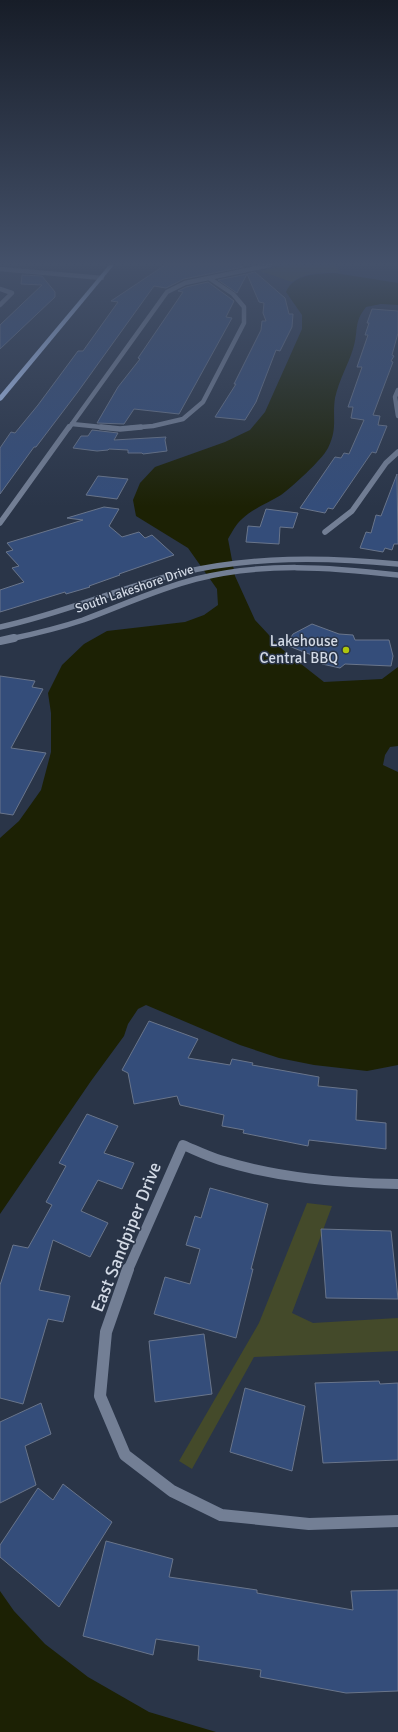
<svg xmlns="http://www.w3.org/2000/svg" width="398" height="1732" font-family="Signika,sans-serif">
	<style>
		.green { fill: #444a2a }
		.water { fill: #1c2104 }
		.building { fill: #344d7a; stroke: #69758b }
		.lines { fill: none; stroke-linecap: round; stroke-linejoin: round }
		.service { stroke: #737f95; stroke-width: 4.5 }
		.minor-far3 { stroke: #737f95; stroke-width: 4.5 }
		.minor-far2 { stroke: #737f95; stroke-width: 5.5 }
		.minor-far1 { stroke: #737f95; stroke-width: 10 }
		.minor { stroke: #737f95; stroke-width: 12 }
		.tertiary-far1 { stroke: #737f95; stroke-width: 5.5 }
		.tertiary { stroke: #737f95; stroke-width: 8 }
		.primary { fill: #afc9f6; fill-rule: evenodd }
		.poi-dot { fill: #aec60c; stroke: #2a3548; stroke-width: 1.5 }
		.labels { text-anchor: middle; stroke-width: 3; stroke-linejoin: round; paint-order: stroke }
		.far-street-label { font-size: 13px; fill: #d2d9e5; stroke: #2a3548 }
		.poi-label { font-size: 15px; fill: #d2d9e5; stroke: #2a3548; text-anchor: end }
		.near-street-label { font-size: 18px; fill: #d2d9e5; stroke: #2a3548 }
	</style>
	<rect width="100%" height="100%" fill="#2a3548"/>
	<g class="green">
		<path d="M288 265H334L341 273C325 272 305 272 292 282L260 271Z"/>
		<path d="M307 1203 332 1206 292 1313 313 1323 398 1318V1351L254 1357 192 1469 179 1461 259 1323Z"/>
	</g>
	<g class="water">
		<path d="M335 273 398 283V305L381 304 366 307C353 323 359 331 353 349 348 365 339 380 335 398 332 418 338 428 328 448 321 461 293 486 281 495 268 503 252 509 242 519 236 524 232 532 228 539L235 576 255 620 282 649 324 682 382 679 398 667V746L390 747 385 755 383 765 398 772V1065L367 1071 314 1065 279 1058 240 1045 146 1005 138 1009 128 1024 124 1036 91 1081 0 1214V838L19 821 41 790 51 752V713L48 693 62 665 84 644 107 631 185 622 204 615 218 605 217 589 188 548 136 516 133 500 140 483 155 467 225 442 250 430 265 412 302 329V315L286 292C294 273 317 274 335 273Z"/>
		<path d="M0 1591 14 1611 45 1644 88 1677 149 1712 216 1732H0Z"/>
	</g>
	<g class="building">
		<path d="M165 265H239L243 267 184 279 166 288 154 286 77 393 36 447H34L0 494V448L11 432 15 433 38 405 78 351H83L118 302 111 301Z"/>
		<path d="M255 272 285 298 289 314H293L292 327 280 351 276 350 256 402 245 420 215 417 236 384H234L261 330 262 321H266L263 313 264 303 259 302 247 274Z"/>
		<path d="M247 274 237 293 218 280Z"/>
		<path d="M22 275 42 276 55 292V297L0 349V325L42 285 21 284Z"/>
		<path d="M208 282 234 301 226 317 232 318 179 414 134 409 124 424 97 423 118 387 140 359 138 358 183 292 178 291 186 287Z"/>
		<path d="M372 309 398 311V333L392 355 394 356 391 361 393 362 373 415 380 416 378 425 387 426 376 453 372 452 333 509 328 508 325 513 300 508 335 457 341 458 344 453 349 454 364 420 351 418 353 407H348L362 367H357L368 335H365L369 323H367Z"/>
		<path d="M92 430 118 433 114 440 166 437 165 440 167 451 143 454 142 453H128V450L109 449 108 450 97 451 73 448 81 436H88Z"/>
		<path d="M397 474 398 544H394L392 550 385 548 383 552 360 548 366 532 371 533 376 515 381 516Z"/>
		<path d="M98 476 128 479 117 499 86 495Z"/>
		<path d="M104 507 119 509 109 526 122 537 139 532 145 538 152 535 174 555 119 574 120 575 89 586 90 587 66 594 65 592 0 612V590L24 582 12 568 19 566 6 552 13 550 7 543 83 520 67 518Z"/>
		<path d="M266 509 298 513 293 528 280 527 279 544 246 542 248 526 260 527Z"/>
		<path d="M312 624 339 634 353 635 355 640H389L393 656 391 666 345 664 340 668 322 664V659L286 645 293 634Z"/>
		<path d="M0 676 35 681 32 687 43 689 11 748 46 753 13 815 0 813Z"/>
		<path d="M149 1021 198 1039 188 1058 230 1065 232 1059 253 1063 252 1065 319 1077 318 1086 357 1090 356 1120 386 1123V1149L309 1140 308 1146 243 1133 244 1130 222 1126 224 1115 180 1105 177 1096 134 1104 128 1073 122 1070Z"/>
		<path d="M87 1114 118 1126 104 1153 134 1163 122 1189 98 1180 81 1211 108 1223 90 1257 53 1240 39 1290 70 1296 63 1322 48 1319 23 1404 0 1398V1285L13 1245 28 1248 52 1205 46 1202 66 1166 59 1163Z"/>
		<path d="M210 1188 268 1204 251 1269H253L236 1338 154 1314 165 1277 190 1284 200 1249 186 1245 195 1216 201 1218Z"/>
		<path d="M321 1229 391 1231 398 1299 326 1298Z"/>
		<path d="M204 1334 212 1394 155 1402 149 1341Z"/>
		<path d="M379 1381 380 1384 398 1383V1460L323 1463 315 1383Z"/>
		<path d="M245 1388 305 1406 292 1471 230 1452Z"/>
		<path d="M41 1403 51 1434 25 1446 36 1485 0 1503V1422Z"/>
		<path d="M63 1484 112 1522 59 1607 0 1557V1545L38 1488 53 1500Z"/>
		<path d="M106 1541 173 1559 169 1577 257 1590V1593L353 1610 351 1591 398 1590V1691L346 1693 260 1677 261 1670 198 1660 199 1646 156 1639 153 1655 83 1636Z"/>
	</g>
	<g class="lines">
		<path class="service" d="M0 269 102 278"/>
		<g class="minor-far3">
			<path d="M0 289 12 293 0 305"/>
			<path d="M398 390 395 397 398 416"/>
			<path d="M72 424 111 428"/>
			<path d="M69 428 167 292 185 283 270 265"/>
			<path d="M130 428 153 426 183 419 203 402 244 323V307L233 294 209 278"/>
		</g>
		<g class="minor-far2">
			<path d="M101 427 120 429 141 427"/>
			<path d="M0 523 69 427"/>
			<path d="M325 532 352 511 386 463 398 452"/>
		</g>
		<path class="minor-far1" d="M128 1270 183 1145C195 1150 207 1156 220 1160 278 1178 338 1183 398 1184"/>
		<path class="minor" d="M128 1269 106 1332 100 1396 125 1455 172 1491 221 1515 309 1524 398 1521"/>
		<g class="tertiary-far1">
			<path d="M0 627C62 614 119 588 180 573 252 556 325 557 398 564"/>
			<path d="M10 639C34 634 59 628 83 620 121 606 157 589 196 579 263 562 330 567 398 575"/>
		</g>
		<path class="tertiary" d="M0 641 14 638"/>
		<path class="primary" d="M109 265H114L2 400 0 401V395Z"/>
	</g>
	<linearGradient id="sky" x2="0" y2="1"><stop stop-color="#171d28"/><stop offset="0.52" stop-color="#44516a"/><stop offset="1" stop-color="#44516a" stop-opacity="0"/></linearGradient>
	<rect width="398" height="507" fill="url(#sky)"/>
	<circle class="poi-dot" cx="346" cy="650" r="4"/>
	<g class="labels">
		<g class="far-street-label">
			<text transform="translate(134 588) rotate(-19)" y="5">South Lakeshore Drive</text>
		</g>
		<g class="poi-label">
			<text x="338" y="646">Lakehouse<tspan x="338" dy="17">Central BBQ</tspan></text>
		</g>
		<g class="near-street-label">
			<text transform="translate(126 1237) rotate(-68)" y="6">East Sandpiper Drive</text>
		</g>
	</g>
</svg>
